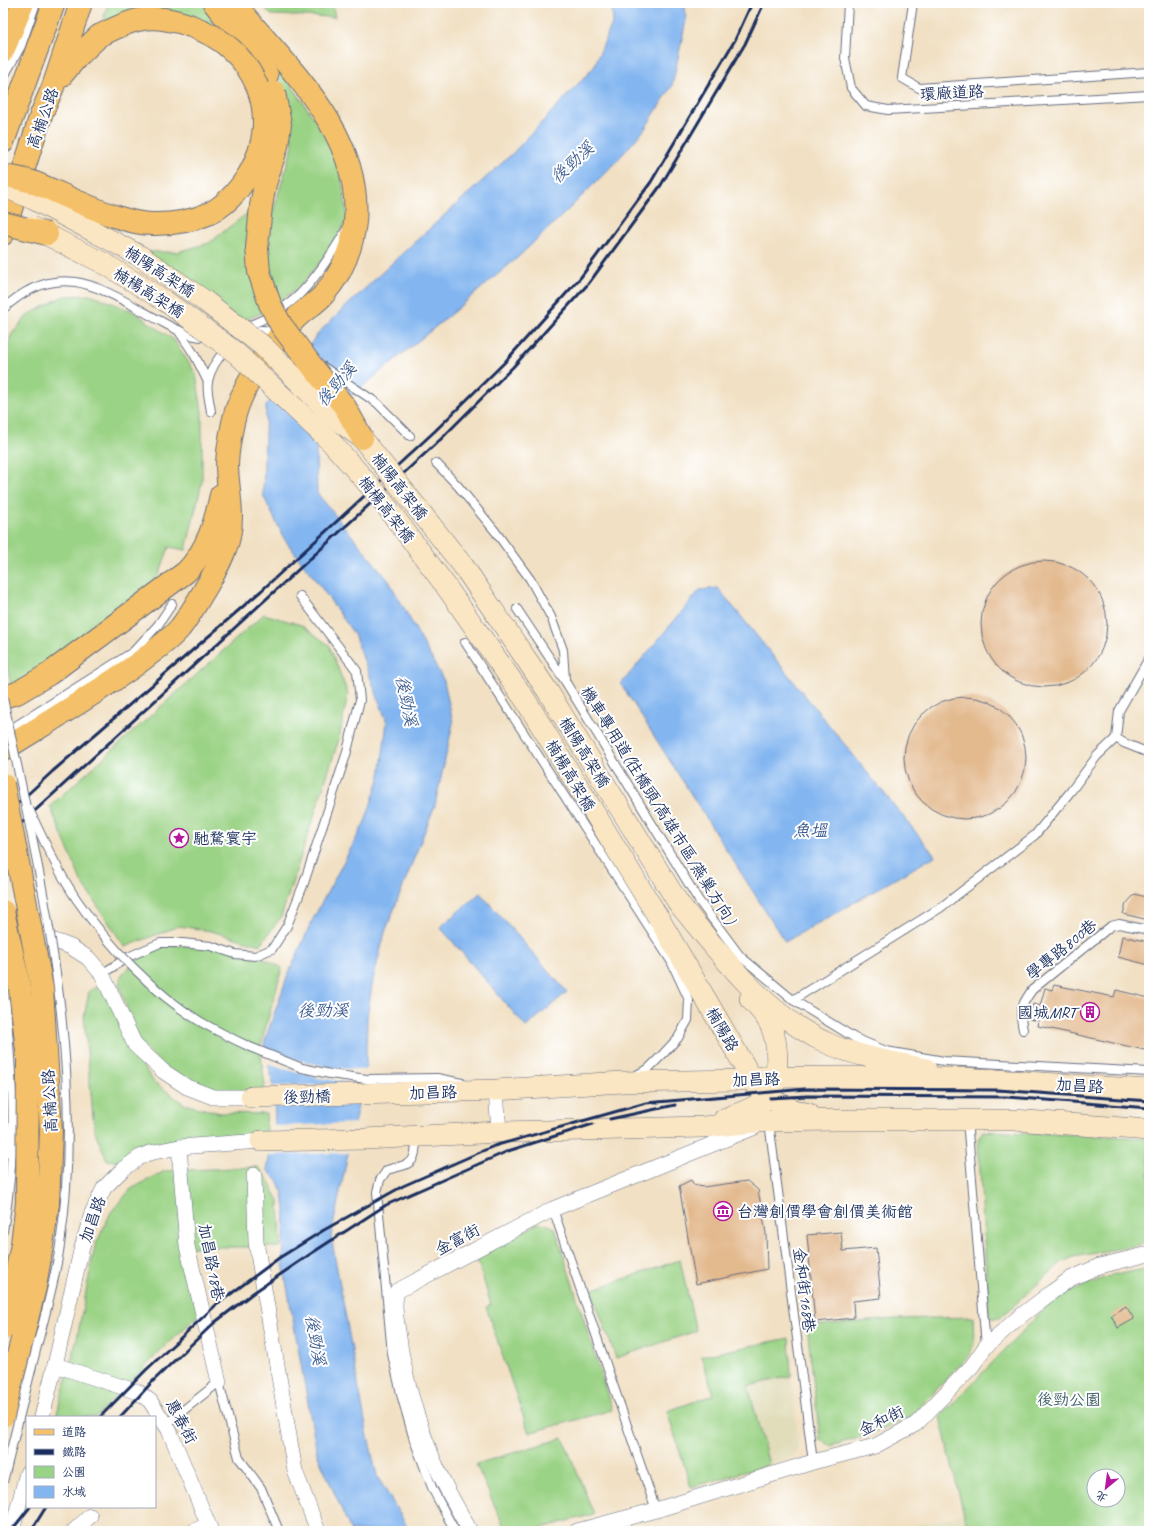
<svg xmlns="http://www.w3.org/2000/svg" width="1152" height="1534" font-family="Caveat,'LXGW WenKai TC',sans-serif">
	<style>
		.built { fill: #e1dcba }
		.green { fill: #9bd386; stroke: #5b8172; fill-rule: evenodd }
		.water { fill: #83b6f0; stroke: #4f72a7 }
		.pier { fill: #f1e0c3 }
		.building { fill: #e3b98e }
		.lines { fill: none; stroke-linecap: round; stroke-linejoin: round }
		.lane-casing { stroke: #666d81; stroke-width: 10 }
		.street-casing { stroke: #666d81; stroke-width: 16 }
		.secondary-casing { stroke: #666d81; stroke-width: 22 }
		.primary-casing { stroke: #666d81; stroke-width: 24 }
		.lane { stroke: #fff; stroke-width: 8 }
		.street { stroke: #fff; stroke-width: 15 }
		.secondary { stroke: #fbe6c3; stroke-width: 21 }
		.primary { stroke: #f4c16a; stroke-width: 22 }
		.rail { stroke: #1b2f5e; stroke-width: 3 }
		.lane-bridge-casing { stroke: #666d81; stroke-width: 10; stroke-linecap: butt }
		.secondary-bridge-casing { stroke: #666d81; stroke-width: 22; stroke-linecap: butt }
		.primary-bridge-casing { stroke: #666d81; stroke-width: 24; stroke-linecap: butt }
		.lane-bridge { stroke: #fff; stroke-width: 8 }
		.secondary-bridge { stroke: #fbe6c3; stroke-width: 21 }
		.primary-bridge { stroke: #f4c16a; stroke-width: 22 }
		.labels { text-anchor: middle; stroke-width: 4; stroke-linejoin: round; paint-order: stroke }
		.street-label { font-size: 16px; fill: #1b2f5e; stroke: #fff }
		.poi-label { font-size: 16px; fill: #1b2f5e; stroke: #fff; text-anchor: start }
		.park-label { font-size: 16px; fill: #41606a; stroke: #fff }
		.water-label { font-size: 17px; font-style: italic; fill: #3f5e91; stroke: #fff }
	</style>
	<rect width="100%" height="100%" fill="#fff"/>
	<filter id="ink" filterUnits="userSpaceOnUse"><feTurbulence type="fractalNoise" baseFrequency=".025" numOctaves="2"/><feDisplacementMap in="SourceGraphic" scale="8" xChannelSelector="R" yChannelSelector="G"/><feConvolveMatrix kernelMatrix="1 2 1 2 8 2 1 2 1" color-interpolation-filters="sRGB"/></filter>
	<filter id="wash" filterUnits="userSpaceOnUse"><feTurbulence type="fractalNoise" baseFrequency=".012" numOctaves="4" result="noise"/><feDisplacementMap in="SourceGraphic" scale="16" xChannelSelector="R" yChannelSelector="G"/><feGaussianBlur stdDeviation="0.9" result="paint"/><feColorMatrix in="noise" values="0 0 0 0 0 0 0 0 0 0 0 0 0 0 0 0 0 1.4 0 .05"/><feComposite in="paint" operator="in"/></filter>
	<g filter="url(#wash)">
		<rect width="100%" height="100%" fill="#f1e0c3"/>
		<g class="built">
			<path d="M791 1376 798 1443 797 1450 793 1456 769 1465 748 1386Z"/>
			<path d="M964 1513 968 1531H899Z"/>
		</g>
		<g class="green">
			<path d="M108 3H205L248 57 209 27 103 24 104 17Z"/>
			<path d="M261 3H332L335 17 271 15Z"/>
			<path d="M277 64 337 152 348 218 328 253 300 286 277 303 270 273 267 231 293 145Z"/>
			<path d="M254 208 263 313 242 321 142 252H177L209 243Z"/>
			<path d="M93 295 134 312 174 340 196 374 202 412V482L186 550 169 547 159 575 140 594 67 653 11 686 3 644V376L4 363 11 335 28 315 64 296Z"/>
			<path d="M264 614 301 625 329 645 348 694 339 739 281 917 260 945 211 931 179 926 125 947 81 881 50 806Z"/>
			<path d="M220 945 266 959 282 968 260 1048 265 1086 260 1093 211 1092 167 1069 143 1047 133 1027 119 984 122 974 138 959 165 946Z"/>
			<path d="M95 988H103L135 1055 154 1082 184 1104 220 1113 266 1114 267 1135 121 1162 107 1160 94 1129 84 1017 89 991Z"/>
			<path d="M983 1131 1149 1138V1243L1074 1257 1062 1262 1000 1318H989L978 1139Z"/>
			<path d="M258 1167 267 1178 279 1201 281 1247H184L200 1314 164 1347 96 1417H56L77 1338 95 1246 111 1212 131 1189 165 1171Z"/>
			<path d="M538 1223 546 1224 555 1228 612 1410 529 1433 486 1307 491 1305 477 1258Z"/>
			<path d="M680 1260 696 1331 616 1358 591 1290Z"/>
			<path d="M1149 1268V1531H968L940 1417 1046 1307 1073 1290 1106 1277ZM1094 1476H1118V1500H1094Z"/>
			<path d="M973 1317 974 1344 970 1354 911 1417 869 1435 830 1446 820 1440 807 1326 895 1319Z"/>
			<path d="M789 1338 791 1376 748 1386 769 1465 691 1487 667 1411 714 1395 701 1356Z"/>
			<path d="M563 1438 594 1514 530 1531H506L476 1464Z"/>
		</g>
		<g class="water">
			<path d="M611 3H685L686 20 672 86 644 130 613 165 570 208 517 258 439 324 347 399 323 421 316 451 317 493 389 581 444 681 453 723 435 805 385 932 373 980 367 1016 366 1066 331 1236 367 1432 377 1476 410 1531H351L317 1453 283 1264 285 1210 283 1193 277 1180 267 1170 275 1125 274 1090 264 1043 287 977 312 921 365 822 380 776 387 722 354 634 321 587 285 540 263 495 266 406 319 332 406 250 512 154 594 67 613 21Z"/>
			<path d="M718 588 935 856 785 942 621 684 700 590Z"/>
			<path d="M480 893 567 992 526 1027 440 927Z"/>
		</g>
		<g class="pier">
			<path d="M263 1049 295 1059 332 1068 367 1070 362 1099 272 1090 271 1086 357 1084 318 1078 266 1064Z"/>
			<path d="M357 1123 351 1153 268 1155 273 1126Z"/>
		</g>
		<g id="blocks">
			<g class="building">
				<circle cx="1044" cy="624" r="63"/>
				<circle cx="965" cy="758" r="61"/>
				<path d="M1135 894 1149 898V920L1123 914 1126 904Z"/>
				<path d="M1122 936 1149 942V965L1118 957Z"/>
				<path d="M1054 985 1114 997 1116 990 1149 998V1051L1038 1026 1039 1021 1029 1019 1033 1004 1040 1006 1045 988 1052 990Z"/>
				<path d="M691 1180 694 1185 703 1187 747 1181 758 1190 766 1233 767 1269 696 1284 679 1186Z"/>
				<path d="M841 1232 843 1251 876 1248 881 1298 853 1301 854 1318 815 1322 807 1235Z"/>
				<path d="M1126 1306 1134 1319 1118 1328 1111 1315Z"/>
			</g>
		</g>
	</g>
	<g filter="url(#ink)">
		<use href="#blocks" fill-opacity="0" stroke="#666d81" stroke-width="1"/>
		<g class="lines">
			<defs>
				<g id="lane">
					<path d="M848 3 845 58 851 88 866 106 888 110 1149 95"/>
					<path d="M913 3 902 78 919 88 1149 72"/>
					<path d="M3 78 21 46 36 3"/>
					<path d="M3 309C62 254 106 292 164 323 175 329 190 337 204 337"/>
					<path d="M178 330 194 354 208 382"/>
					<path d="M217 335C243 329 272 318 292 301 312 285 333 252 346 230"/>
					<path d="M322 366 377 403 410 436"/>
					<path d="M211 412C210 403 206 390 208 381 213 359 237 331 261 330 267 330 273 332 279 335"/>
					<path d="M436 463 458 486 495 531 530 579 551 617 563 650 565 680"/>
					<path d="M517 609 565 681 699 901 740 956 793 1000 855 1038 886 1051 944 1061 1149 1072"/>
					<path d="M465 642 671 961 689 1000 688 1020 678 1038 663 1054 648 1069 634 1076"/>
					<path d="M3 734 133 652 158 625 172 604"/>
					<path d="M1116 738 1119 711 1149 658"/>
					<path d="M1116 738 1124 743 1149 753"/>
					<path d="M102 974 128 957 160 943H182L211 946 235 954 255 956 272 949 287 926 304 883 346 755 360 700 357 671 300 596"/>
					<path d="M793 1000 940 908 1035 835 1071 791 1097 756 1116 738"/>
					<path d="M1023 1030C1019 1010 1020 1007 1032 990L1111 926 1119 924 1149 930"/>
					<path d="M250 1047 302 1068 330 1074 367 1079 437 1078 462 1083"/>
					<path d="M967 1120 986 1346"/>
					<path d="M769 1122 813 1462"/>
					<path d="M416 1138C416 1166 411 1163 387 1170L380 1180 377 1192 392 1354 402 1398 414 1440 433 1490 455 1531"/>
					<path d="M553 1209 656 1510"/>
					<path d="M3 1231C11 1186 14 1140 12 1094 11 1064 8 1033 6 1003"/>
					<path d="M166 1424 219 1382 239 1458 261 1488 279 1531"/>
				</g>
				<g id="street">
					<path d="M5 955 12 949 34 940 55 941 71 947 88 958 102 974 135 1045 163 1071 187 1087 213 1097H251"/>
					<path d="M496 1090 499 1132"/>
					<path d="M3 1131 11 1150"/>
					<path d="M179 1147 187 1246 219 1382"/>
					<path d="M254 1175 256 1242 295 1471 318 1531"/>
					<path d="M55 1365 138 1392 150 1401 169 1430 211 1531"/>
					<path d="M42 1417 55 1365 81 1251 92 1213 104 1188 123 1169 140 1157 149 1153 179 1147 261 1141"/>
					<path d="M12 1531 27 1473"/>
					<path d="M74 1531 90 1516"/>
					<path d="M194 1531 208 1525"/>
					<path d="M470 1531C463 1518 455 1504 448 1491 424 1445 404 1382 398 1331 396 1317 393 1304 397 1291L553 1209 755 1127"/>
					<path d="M577 1531 656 1510 813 1462 875 1446 916 1424 972 1366 986 1346 1018 1318 1052 1292 1070 1279 1099 1266 1149 1254"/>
				</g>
				<g id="secondary">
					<path d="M679 904C721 955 767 1017 829 1044 859 1057 894 1062 926 1069"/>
					<path d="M658 917 758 1089C775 1103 788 1109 809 1114"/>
					<path d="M251 1097 496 1090 623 1082 742 1080 751 1077 963 1078 1149 1090"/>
					<path d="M724 1119C737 1114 759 1107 768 1097 780 1084 778 1044 772 1029 768 1018 758 1007 750 999"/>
					<path d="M261 1141 365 1139 499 1132 703 1127 769 1121 836 1120H1014L1149 1130"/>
				</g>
				<g id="primary">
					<path d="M214 3 252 51 267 75"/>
					<path d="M3 51 23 3"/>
					<path d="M61 76 78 56 99 36"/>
					<path d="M3 142 54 3"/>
					<path d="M3 234 41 115 53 87 81 3"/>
					<path d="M3 697 17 693 49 674 186 572C207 551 215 523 221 495"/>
					<path d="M3 750C48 722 94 695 137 664 152 652 168 642 180 628 191 614 199 599 208 584 216 570 225 554 229 537 234 515 228 491 227 467 227 452 232 423 237 408 247 380 274 338 296 318 305 309 316 304 324 294 342 273 352 249 355 222 363 132 286 67 234 3"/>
				</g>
			</defs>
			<use href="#lane" class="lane-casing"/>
			<use href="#street" class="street-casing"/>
			<use href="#secondary" class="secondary-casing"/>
			<use href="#primary" class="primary-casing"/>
			<use href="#lane" class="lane"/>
			<use href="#street" class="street"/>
			<use href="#secondary" class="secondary"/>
			<use href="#primary" class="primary"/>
			<g class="rail">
				<path d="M3 817 53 771 261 591 435 431 504 363 581 277 651 182 735 40 752 3"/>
				<path d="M3 840 441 439 513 367 589 283 661 185 745 44 764 3"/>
				<path d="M770 1098 807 1096 1007 1097 1149 1108"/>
				<path d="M610 1119 675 1105"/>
				<path d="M100 1417 146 1370 216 1305 279 1258 324 1230 403 1186 494 1146 646 1103 806 1089 998 1090 1149 1101"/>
				<path d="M120 1417 153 1381 214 1323 253 1293 312 1253 386 1205 508 1151 593 1124"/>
				<path d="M11 1531 30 1507"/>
				<path d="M31 1531 46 1507"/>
			</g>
			<defs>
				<g id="lane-bridge">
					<path d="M3 698C40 877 87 1061 60 1245 55 1281 45 1315 36 1350 25 1394 14 1438 3 1482"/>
					<path d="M29 809C43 840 58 872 77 900 108 945 154 994 201 1022 217 1031 233 1039 250 1047"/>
				</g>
				<g id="secondary-bridge">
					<path d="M3 186 33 199 140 256 205 301 263 346 336 419 362 438 464 567 547 690 679 904"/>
					<path d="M31 227 105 264 165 301 196 323 236 353 331 442 378 495 445 585 526 701 658 917"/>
				</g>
				<g id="primary-bridge">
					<path d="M274 92 280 124 277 146 265 184 261 206 257 248 259 272 270 304 281 325 315 370 345 407 362 438"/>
					<path d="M3 175C14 178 25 179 35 183 68 196 121 225 155 224 173 224 192 221 208 214 225 206 239 190 249 174 284 115 255 48 191 26 176 20 154 16 138 20 124 23 111 30 99 36"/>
					<path d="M3 223 47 234"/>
					<path d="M3 784 42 988 51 1130 48 1204 42 1245 35 1287 3 1416"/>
					<path d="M3 911 20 989 28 1059 27 1203 22 1244 15 1281 3 1329"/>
				</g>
			</defs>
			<use href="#lane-bridge" class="lane-bridge-casing"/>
			<use href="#secondary-bridge" class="secondary-bridge-casing"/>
			<use href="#primary-bridge" class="primary-bridge-casing"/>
			<use href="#lane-bridge" class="lane-bridge"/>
			<use href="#secondary-bridge" class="secondary-bridge"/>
			<use href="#primary-bridge" class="primary-bridge"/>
		</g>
	</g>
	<defs>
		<symbol id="sight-ring" viewBox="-11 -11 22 22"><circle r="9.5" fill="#fff" stroke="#b5179e" stroke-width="1.5"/><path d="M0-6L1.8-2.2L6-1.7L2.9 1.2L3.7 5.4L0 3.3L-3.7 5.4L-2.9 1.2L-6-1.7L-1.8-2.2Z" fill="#b5179e"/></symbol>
		<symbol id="building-ring" viewBox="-11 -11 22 22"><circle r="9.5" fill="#fff" stroke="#b5179e" stroke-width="1.5"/><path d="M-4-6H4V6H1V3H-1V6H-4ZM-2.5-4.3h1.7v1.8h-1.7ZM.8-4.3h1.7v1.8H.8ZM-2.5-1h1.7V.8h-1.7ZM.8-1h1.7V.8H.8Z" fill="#b5179e"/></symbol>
		<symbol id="museum-ring" viewBox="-11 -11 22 22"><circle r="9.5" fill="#fff" stroke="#b5179e" stroke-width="1.5"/><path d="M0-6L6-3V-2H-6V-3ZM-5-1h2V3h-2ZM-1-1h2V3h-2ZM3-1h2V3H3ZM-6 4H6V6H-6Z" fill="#b5179e"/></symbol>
	</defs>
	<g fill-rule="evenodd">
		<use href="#sight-ring" x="168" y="827" width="22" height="22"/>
		<use href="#building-ring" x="1079" y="1001" width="22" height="22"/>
		<use href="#museum-ring" x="712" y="1200" width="22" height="22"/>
	</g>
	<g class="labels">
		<g class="street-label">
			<text transform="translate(952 92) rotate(-3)" y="6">環廠道路</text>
			<text transform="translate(42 118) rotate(-70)" y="6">高楠公路</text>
			<text transform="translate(160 271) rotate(33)" y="6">楠陽高架橋</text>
			<text transform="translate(149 292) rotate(32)" y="6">楠楊高架橋</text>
			<text transform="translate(400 486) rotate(52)" y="6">楠陽高架橋</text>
			<text transform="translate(387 509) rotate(52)" y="6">楠楊高架橋</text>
			<text transform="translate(585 752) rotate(58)" y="6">楠陽高架橋</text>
			<text transform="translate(571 775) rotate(59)" y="6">楠楊高架橋</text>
			<text transform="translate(659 805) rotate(58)" y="6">機車專用道(往橋頭/高雄市區/燕巢方向)</text>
			<text transform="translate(1061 949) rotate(-39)" y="6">學專路800巷</text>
			<text transform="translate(723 1029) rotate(60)" y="6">楠陽路</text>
			<text transform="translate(756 1079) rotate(-2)" y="6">加昌路</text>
			<text transform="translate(1080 1085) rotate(4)" y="6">加昌路</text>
			<text transform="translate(433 1092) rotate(-2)" y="6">加昌路</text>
			<text transform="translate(307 1096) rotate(-1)" y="6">後勁橋</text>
			<text transform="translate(49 1101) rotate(-93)" y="6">高楠公路</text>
			<text transform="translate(92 1219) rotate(-70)" y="6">加昌路</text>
			<text transform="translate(457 1239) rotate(-28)" y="6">金富街</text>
			<text transform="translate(212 1262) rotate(79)" y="6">加昌路18巷</text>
			<text transform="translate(805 1290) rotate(83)" y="6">金和街168巷</text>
			<text transform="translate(881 1420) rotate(-26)" y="6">金和街</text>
			<text transform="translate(182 1421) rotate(62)" y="6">惠春街</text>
		</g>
		<g class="poi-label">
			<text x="193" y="844">馳騖寰宇</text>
			<text x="1076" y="1018" text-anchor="end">國城MRT</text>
			<text x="737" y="1217">台灣創價學會創價美術館</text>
		</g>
		<g class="park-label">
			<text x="1069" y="1405">後勁公園</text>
		</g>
		<g class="water-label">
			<text transform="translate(572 162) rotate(-42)" y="6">後勁溪</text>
			<text transform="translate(336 384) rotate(-49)" y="6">後勁溪</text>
			<text transform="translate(407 701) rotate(79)" y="6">後勁溪</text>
			<text x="810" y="836">魚塭</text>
			<text x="323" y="1016">後勁溪</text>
			<text transform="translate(316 1340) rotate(81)" y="6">後勁溪</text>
		</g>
	</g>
	<rect width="1152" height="1534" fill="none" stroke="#fff" stroke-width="16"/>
	<rect x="26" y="1416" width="130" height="92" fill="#ffffff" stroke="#a4acbf"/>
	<rect x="34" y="1429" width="20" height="6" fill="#f4c16a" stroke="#a4acbf"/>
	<text x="62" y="1436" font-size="12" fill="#1b2f5e">道路</text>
	<rect x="34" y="1449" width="20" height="6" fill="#1b2f5e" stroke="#a4acbf"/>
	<text x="62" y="1456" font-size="12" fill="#1b2f5e">鐵路</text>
	<rect x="34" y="1466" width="20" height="12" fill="#9bd386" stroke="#a4acbf"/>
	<text x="62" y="1476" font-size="12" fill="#1b2f5e">公園</text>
	<rect x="34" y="1486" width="20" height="12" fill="#83b6f0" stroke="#a4acbf"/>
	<text x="62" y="1496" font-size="12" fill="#1b2f5e">水域</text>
	<g transform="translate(1106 1488) rotate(209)"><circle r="19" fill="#ffffff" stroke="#a4acbf"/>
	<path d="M0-3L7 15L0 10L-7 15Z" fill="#b5179e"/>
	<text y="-6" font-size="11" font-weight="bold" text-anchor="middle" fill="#1b2f5e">北</text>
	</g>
</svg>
